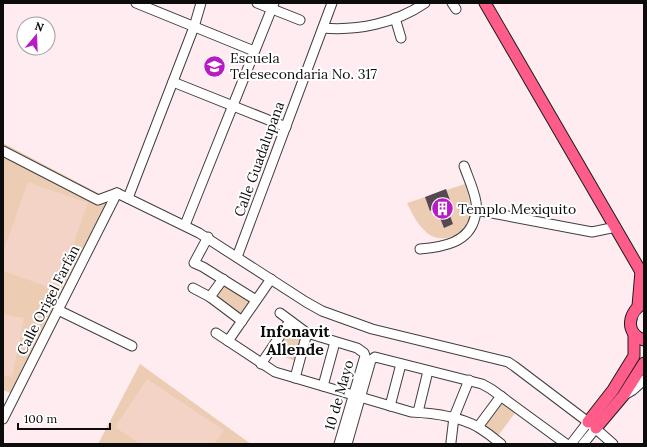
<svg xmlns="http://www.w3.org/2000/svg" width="647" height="447" font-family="Lora,serif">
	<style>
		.green { fill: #ecccb3 }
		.pitch { fill: #f2d3c5 }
		.building { fill: #564851 }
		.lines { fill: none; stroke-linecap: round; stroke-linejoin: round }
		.minor-casing { stroke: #3f3f3f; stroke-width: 11 }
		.major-casing { stroke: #1d1d1d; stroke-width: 13 }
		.minor { stroke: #fff; stroke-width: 9 }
		.major { stroke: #ff5c8a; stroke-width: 11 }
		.labels { text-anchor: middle; stroke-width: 4; stroke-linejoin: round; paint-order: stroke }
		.poi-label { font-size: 14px; fill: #0c0c0c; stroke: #fff; text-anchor: start }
		.street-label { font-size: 14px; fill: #0c0c0c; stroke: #fff }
		.quarter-label { font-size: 16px; font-weight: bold; fill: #0c0c0c; stroke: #fff }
	</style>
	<rect width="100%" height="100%" fill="#ffecf0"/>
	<g class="green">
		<path d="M3 143 113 201 15 395 3 390Z"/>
		<path d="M465 184C468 194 472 206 470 217 466 237 440 245 426 232 417 224 412 213 407 203Z"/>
		<path d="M224 280 254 301 242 316 211 295Z"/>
		<path d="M291 322 304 334 295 361 272 352Z"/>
		<path d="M140 364 251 444H98Z"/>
		<path d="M501 396 518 409 497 437 478 427Z"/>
	</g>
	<g class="pitch">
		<path d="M28 182 88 203 57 290 3 271V252Z"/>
		<path d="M3 314 24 318 12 377 3 376Z"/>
		<path d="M147 379 224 430 214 444H140L115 427Z"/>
	</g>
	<path class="building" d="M446 189 451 203 446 205 453 224 444 228 436 208 430 211 425 197Z"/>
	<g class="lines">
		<defs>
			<g id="minor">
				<path d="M136 3 254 51"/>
				<path d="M257 3 300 20"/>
				<path d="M452 3 456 9"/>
				<path d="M395 18 401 38"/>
				<path d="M323 28C358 31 396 23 425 3"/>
				<path d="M173 82 286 127"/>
				<path d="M3 151 98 200 117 193"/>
				<path d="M117 193 199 233 306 302 322 311 372 329 508 362 514 366 588 422 613 444"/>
				<path d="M128 198 194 27 201 3"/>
				<path d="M476 210 592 232 616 227"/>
				<path d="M185 225 274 3"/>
				<path d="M208 237 194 263 203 267 256 300"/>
				<path d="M420 249C443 247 469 243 475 217 476 212 477 207 476 202 474 190 468 177 464 166"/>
				<path d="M237 257 332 3"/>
				<path d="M193 288 210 297 242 321"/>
				<path d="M210 297 223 279"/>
				<path d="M58 310 132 346"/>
				<path d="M280 313 307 333 357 348 364 353 365 356 339 444"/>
				<path d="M216 333 275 372 411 412C434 413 458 416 478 427 486 432 494 438 501 444"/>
				<path d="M228 341 271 279"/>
				<path d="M261 364 290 321"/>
				<path d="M295 378 307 333"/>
				<path d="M323 386 335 342"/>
				<path d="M623 396 633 390 644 380"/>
				<path d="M390 406 401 364"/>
				<path d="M418 412 428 371"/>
				<path d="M3 419 117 193"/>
				<path d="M478 427 501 396"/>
				<path d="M347 444 371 360 375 357 482 384 491 389 566 444"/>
				<path d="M451 444V442L454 417 469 380"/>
				<path d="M571 444 588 422"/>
				<path d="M583 444 596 428"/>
			</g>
			<g id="major">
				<path d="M485 3 644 277"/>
				<path d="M644 303C628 311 624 334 644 340"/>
				<path d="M638 306 641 271"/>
				<path d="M588 422 613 390 634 356V334"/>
				<path d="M596 428 623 396 644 363"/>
			</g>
		</defs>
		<use href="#minor" class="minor-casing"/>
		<use href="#major" class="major-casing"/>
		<use href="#minor" class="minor"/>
		<use href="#major" class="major"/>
	</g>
	<defs>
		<symbol id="school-disc" viewBox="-11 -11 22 22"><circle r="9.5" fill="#b71bc6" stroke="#fff"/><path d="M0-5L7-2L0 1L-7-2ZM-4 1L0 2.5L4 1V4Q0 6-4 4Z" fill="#fff"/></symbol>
		<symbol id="building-disc" viewBox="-11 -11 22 22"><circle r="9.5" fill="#b71bc6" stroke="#fff"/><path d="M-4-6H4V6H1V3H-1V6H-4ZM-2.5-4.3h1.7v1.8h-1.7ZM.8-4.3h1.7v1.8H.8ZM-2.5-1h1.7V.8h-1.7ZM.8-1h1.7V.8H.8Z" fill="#fff"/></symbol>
	</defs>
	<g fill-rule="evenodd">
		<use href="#school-disc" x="202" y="54" width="25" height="25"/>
		<use href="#building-disc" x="430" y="196" width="25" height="25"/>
	</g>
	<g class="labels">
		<g class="poi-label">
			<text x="230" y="63">Escuela<tspan x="230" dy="16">Telesecondaria No. 317</tspan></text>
			<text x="458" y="214">Templo Mexiquito</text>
		</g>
		<g class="street-label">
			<text transform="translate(259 159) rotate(-70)" y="5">Calle Guadalupana</text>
			<text transform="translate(48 300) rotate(-63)" y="5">Calle Origel Farfán</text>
			<text transform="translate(339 395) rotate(-74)" y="5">10 de Mayo</text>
		</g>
		<g class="quarter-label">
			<text x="295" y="337">Infonavit<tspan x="295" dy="18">Allende</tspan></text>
		</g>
	</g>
	<rect width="647" height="447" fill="none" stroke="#0c0c0c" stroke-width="8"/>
	<g transform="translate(36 36) rotate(19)"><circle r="19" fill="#ffffff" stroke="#9e9e9e"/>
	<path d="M0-3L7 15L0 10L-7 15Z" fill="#b71bc6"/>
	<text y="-6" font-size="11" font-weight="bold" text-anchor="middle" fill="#0c0c0c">N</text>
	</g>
	<path d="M18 423v6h92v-6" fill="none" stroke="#0c0c0c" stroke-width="2"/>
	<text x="24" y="423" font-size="12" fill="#0c0c0c" stroke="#ffffff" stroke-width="3" paint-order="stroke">100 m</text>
</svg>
